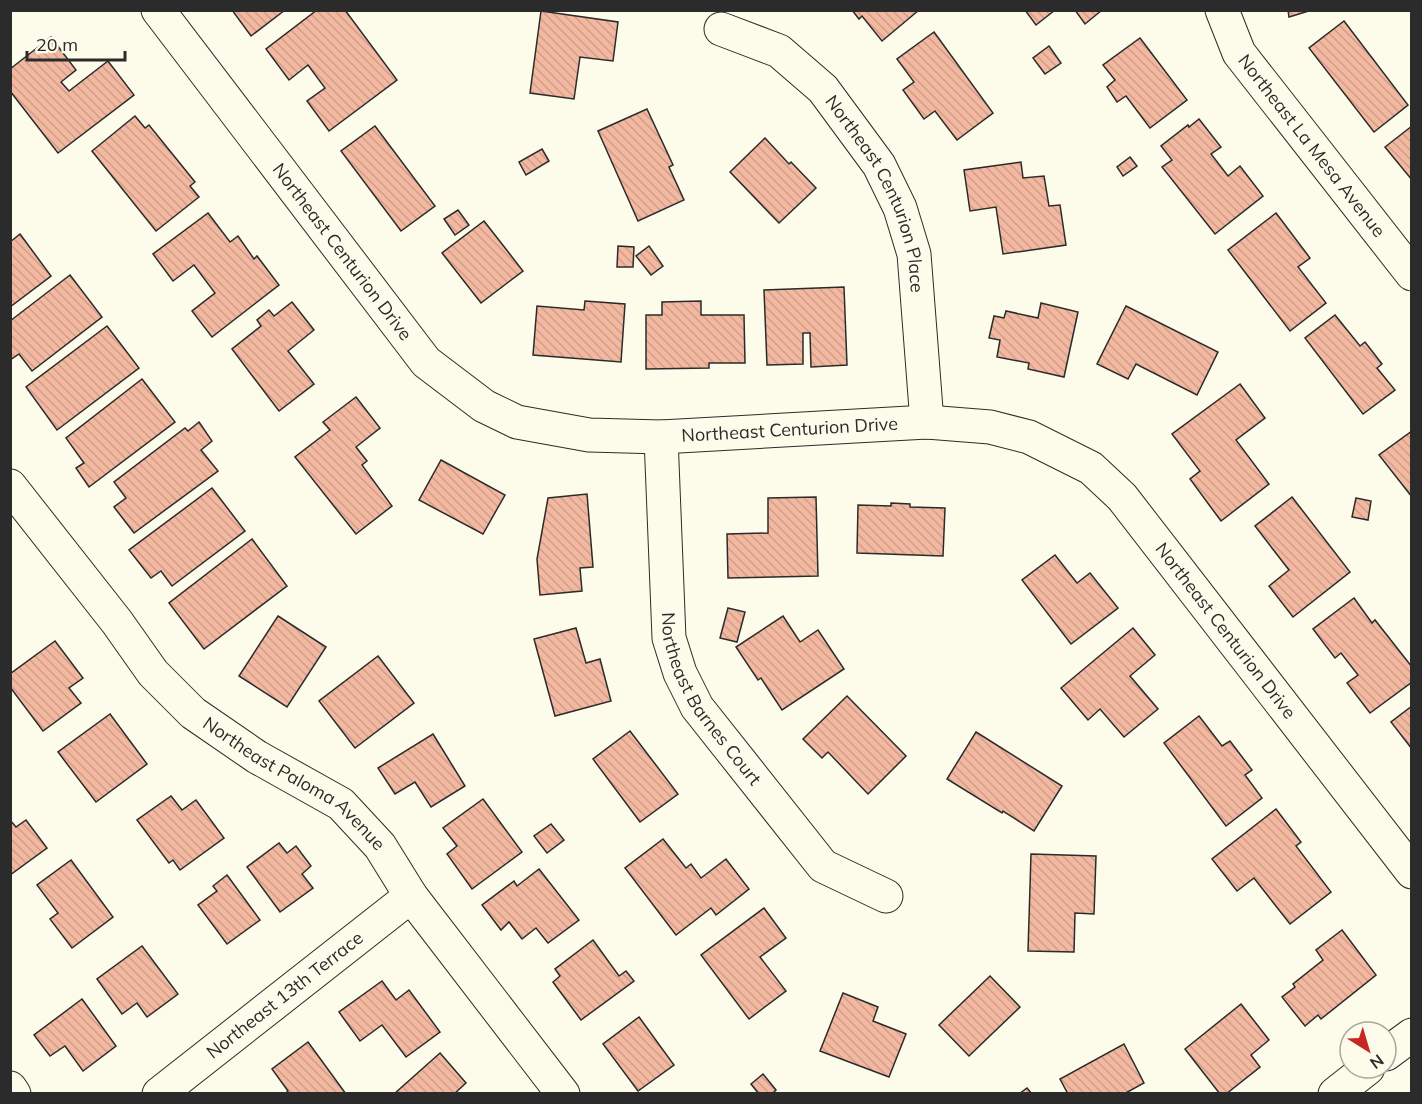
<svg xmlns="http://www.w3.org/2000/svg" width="1422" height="1104" font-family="Mulish,sans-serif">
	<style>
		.building { fill: url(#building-back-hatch); stroke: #2b2b2b; stroke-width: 1.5 }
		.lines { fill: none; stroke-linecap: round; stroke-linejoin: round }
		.minor-casing { stroke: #2b2b2b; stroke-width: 35 }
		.minor { stroke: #fdfbea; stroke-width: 33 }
		.labels { text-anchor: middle; stroke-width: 4.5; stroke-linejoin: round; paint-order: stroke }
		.street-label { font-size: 18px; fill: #2b2b2b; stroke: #fdfbea }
	</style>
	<defs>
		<pattern id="building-back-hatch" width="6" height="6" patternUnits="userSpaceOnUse" patternTransform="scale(1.5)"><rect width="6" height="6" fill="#f2b8a0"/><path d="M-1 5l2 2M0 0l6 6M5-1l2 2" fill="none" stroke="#d09e8a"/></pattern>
	</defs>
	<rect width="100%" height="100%" fill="#fdfbea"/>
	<g class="building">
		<path d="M232 10H285L251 36Z"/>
		<path d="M317 10H345L397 80 329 131 307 101 325 88 308 65 289 80 266 49Z"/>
		<path d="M852 10H919L882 41 862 16 859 19Z"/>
		<path d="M1025 10H1055L1036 25Z"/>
		<path d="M1075 10H1102L1085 24Z"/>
		<path d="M1288 10H1312L1289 17Z"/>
		<path d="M541 11 618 22 613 61 580 57 574 99 530 93Z"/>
		<path d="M1344 21 1408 105 1374 132 1309 48Z"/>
		<path d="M934 32 993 113 957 140 935 111 924 119 903 90 914 82 897 59Z"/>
		<path d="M51 37 76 70 61 82 69 91 108 61 134 95 58 153 10 91V69Z"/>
		<path d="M1140 38 1187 100 1150 128 1126 96 1117 102 1107 87 1115 80 1103 65Z"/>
		<path d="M1049 46 1061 63 1045 74 1033 58Z"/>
		<path d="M647 109 673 165 669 167 684 200 638 221 598 131Z"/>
		<path d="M135 116 145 128 149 125 195 182 190 186 199 197 156 231 92 151Z"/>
		<path d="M1199 119 1221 147 1211 154 1228 176 1240 166 1263 196 1215 234 1162 167 1172 160 1161 146 1188 125 1189 127Z"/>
		<path d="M375 126 435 206 401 231 341 151Z"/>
		<path d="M1412 126V180L1385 147Z"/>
		<path d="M765 138 789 164 791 162 816 188 779 223 730 172Z"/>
		<path d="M542 149 549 161 526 175 519 162Z"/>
		<path d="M1130 157 1137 166 1123 176 1117 167Z"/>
		<path d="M1021 162 1023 178 1044 176 1049 206 1060 205 1066 245 1003 254 996 207 970 211 964 170Z"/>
		<path d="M458 210 469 225 455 235 444 219Z"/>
		<path d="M208 213 230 242 238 236 254 259 257 256 279 285 212 337 192 311 215 293 194 265 173 281 153 254Z"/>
		<path d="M1276 213 1310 258 1298 267 1326 303 1290 331 1228 250Z"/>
		<path d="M484 221 523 271 481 303 442 253Z"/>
		<path d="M20 234 51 276 10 307V242Z"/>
		<path d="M618 246 634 247 633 267H617Z"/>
		<path d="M649 246 663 266 651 275 636 256Z"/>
		<path d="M70 275 102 317 32 371 19 354 10 360V321Z"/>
		<path d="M844 287 847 365 811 367 810 333H803V364L767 365 764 290Z"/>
		<path d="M585 301 625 304 621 362 533 355 537 306 584 310Z"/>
		<path d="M701 301V315H744L745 363H709V368L646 369V315H662V302Z"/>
		<path d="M292 302 314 330 288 351 314 384 279 411 232 349 261 326 257 320 269 310 274 316Z"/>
		<path d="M1041 303 1078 312 1064 377 1028 369 1029 363 997 357 1000 340 989 338 994 316 1004 318 1006 311 1038 318Z"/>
		<path d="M1126 306 1218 352 1197 395 1136 364 1128 379 1097 364Z"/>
		<path d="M1335 315 1360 346 1365 342 1382 364 1377 368 1395 390 1363 414 1305 338Z"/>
		<path d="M107 326 139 368 57 430 26 387Z"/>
		<path d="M142 379 175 422 89 487 76 468 84 463 66 438Z"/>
		<path d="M1240 384 1265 418 1236 440 1269 484 1221 521 1190 479 1200 471 1172 434Z"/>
		<path d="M356 397 380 428 356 447 367 461 362 465 392 506 356 534 295 457 330 430 323 422Z"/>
		<path d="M199 422 212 441 201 450 218 471 134 533 114 507 126 498 114 482 185 428 188 431Z"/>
		<path d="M1412 431V497L1379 455Z"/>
		<path d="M441 460 505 495 483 534 419 500Z"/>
		<path d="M212 488 245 531 172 586 161 571 151 578 129 550Z"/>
		<path d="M587 494 593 567 580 568 582 591 540 595 537 559 548 498Z"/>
		<path d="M816 497 818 576 728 578 727 534 768 533V498Z"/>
		<path d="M1292 497 1350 572 1293 617 1269 586 1289 570 1255 526Z"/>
		<path d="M1356 498 1371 501 1368 520 1352 517Z"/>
		<path d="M891 503 910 504V507L945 508 943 556 857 553 858 505 891 506Z"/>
		<path d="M252 539 287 586 204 649 169 603Z"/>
		<path d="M1055 555 1077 583 1090 573 1118 608 1071 644 1022 580Z"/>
		<path d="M1354 598 1372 623 1375 620 1412 667V682L1370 713 1347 683 1358 675 1341 653 1335 658 1313 629Z"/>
		<path d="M728 608 745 612 737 642 720 638Z"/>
		<path d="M278 616 326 647 287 707 239 676Z"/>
		<path d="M783 616 800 642 818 630 844 669 782 710 761 678 758 680 736 647Z"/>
		<path d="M576 628 586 663 600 659 611 701 555 716 534 639Z"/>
		<path d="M1133 628 1155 655 1130 676 1158 709 1124 737 1100 709 1088 720 1061 688Z"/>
		<path d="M55 641 83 678 69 688 81 703 43 731 10 687V674Z"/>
		<path d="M378 656 414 703 355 748 319 701Z"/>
		<path d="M847 696 906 756 868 794 828 752 822 758 803 739Z"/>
		<path d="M1412 706V749L1391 722Z"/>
		<path d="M110 714 147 764 96 802 58 752Z"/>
		<path d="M1199 716 1222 746 1230 741 1252 770 1245 775 1262 798 1226 826 1164 743Z"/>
		<path d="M630 731 678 794 640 822 593 759Z"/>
		<path d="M976 732 1062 786 1034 831 1003 811 1002 813 947 779Z"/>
		<path d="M433 734 465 786 431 807 415 782 395 794 378 768Z"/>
		<path d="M171 796 182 810 196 800 224 838 180 870 173 860 169 863 137 820Z"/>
		<path d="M483 799 522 852 472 889 447 854 457 846 443 828Z"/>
		<path d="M1276 809 1301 842 1296 846 1331 892 1290 924 1254 878 1237 891 1212 859Z"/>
		<path d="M10 820 16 827 26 820 47 848 10 875Z"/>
		<path d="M551 824 564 840 547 853 534 836Z"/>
		<path d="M663 839 686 868 691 864 701 878 726 859 749 889 716 915 711 908 676 935 625 868Z"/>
		<path d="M279 843 287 853 296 846 311 866 302 874 313 888 280 912 247 867Z"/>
		<path d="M1031 854 1096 856 1094 914 1075 913 1074 952 1028 951Z"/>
		<path d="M71 860 113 917 72 948 50 919 58 913 37 885Z"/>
		<path d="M539 869 579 920 548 943 536 928 522 939 509 922 501 930 482 905 514 881 517 886Z"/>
		<path d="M227 875 260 920 227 944 198 905 217 891 213 886Z"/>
		<path d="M764 908 786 938 760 957 786 991 749 1019 701 955Z"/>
		<path d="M1342 930 1376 975 1321 1019 1318 1015 1305 1026 1282 997 1295 987 1293 984 1323 960 1316 950Z"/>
		<path d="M593 940 619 976 626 971 634 981 581 1020 553 982 560 976 555 969Z"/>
		<path d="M142 946 178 994 147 1017 137 1003 122 1014 97 979Z"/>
		<path d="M990 976 1020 1007 969 1056 939 1025Z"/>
		<path d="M382 981 396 1000 409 990 440 1032 406 1057 382 1025 360 1041 339 1012Z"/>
		<path d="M843 993 878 1007 873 1021 906 1034 889 1077 820 1051Z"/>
		<path d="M82 999 116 1046 83 1071 65 1046 50 1056 34 1035Z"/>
		<path d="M1241 1004 1269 1040 1251 1055 1260 1067 1226 1094H1220L1185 1049Z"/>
		<path d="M639 1017 674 1065 638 1091 603 1044Z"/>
		<path d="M308 1042 346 1094H285L288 1091 272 1069Z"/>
		<path d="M1124 1044 1144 1083 1124 1094H1068L1060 1079Z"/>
		<path d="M440 1053 466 1083 454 1094H394Z"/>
		<path d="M763 1074 776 1090 772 1094H759L751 1084Z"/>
		<path d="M1027 1088 1032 1094H1019Z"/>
	</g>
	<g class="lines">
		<defs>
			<g id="minor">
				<path id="s1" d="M158 10 426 362 484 406 517 422 589 435 661 437 927 422 990 427 1029 437 1091 468 1122 497 1412 872"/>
				<path id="s2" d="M1222 10 1239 53 1412 274"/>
				<path id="s3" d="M721 29 779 51 823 89 879 165 900 208 914 254 927 422"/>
				<path id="s4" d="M661 437 669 638 680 673 697 707 823 866 886 896"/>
				<path id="s5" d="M10 486 117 622 153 673 193 713 257 757 341 804 380 846 411 896 563 1094"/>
				<path d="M1386 1054 1412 1035"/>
				<path d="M10 1088 14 1094"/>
				<path id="s6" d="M159 1094 411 896"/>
				<path d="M1335 1094 1368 1068"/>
			</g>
		</defs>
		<use href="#minor" class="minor-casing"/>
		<use href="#minor" class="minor"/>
	</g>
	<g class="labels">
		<g class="street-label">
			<text dy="6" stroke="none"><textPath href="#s2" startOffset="164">Northeast La Mesa Avenue</textPath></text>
			<text dy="6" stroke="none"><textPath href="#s3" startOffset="240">Northeast Centurion Place</textPath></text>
			<text dy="6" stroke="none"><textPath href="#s1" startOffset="304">Northeast Centurion Drive</textPath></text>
			<text dy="6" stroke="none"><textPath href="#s1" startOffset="826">Northeast Centurion Drive</textPath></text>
			<text dy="6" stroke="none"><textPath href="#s1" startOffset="1348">Northeast Centurion Drive</textPath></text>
			<text dy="6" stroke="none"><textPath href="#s4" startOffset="274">Northeast Barnes Court</textPath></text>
			<text dy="6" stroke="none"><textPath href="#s5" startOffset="416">Northeast Paloma Avenue</textPath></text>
			<text dy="6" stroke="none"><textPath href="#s6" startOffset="160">Northeast 13th Terrace</textPath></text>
		</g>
	</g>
	<rect width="1422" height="1104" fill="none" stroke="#2b2b2b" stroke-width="24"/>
	<g transform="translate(1368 1050) rotate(143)"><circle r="28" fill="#fdfbea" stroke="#a9a89e" stroke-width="1.5"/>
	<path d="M0-4.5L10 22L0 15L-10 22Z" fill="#c62828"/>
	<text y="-9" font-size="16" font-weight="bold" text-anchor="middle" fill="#2b2b2b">N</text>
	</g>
	<path d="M27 51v9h98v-9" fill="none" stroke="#2b2b2b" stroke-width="3"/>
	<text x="36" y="51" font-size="18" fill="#2b2b2b" stroke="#fdfbea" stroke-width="4.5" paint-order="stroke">20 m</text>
</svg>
